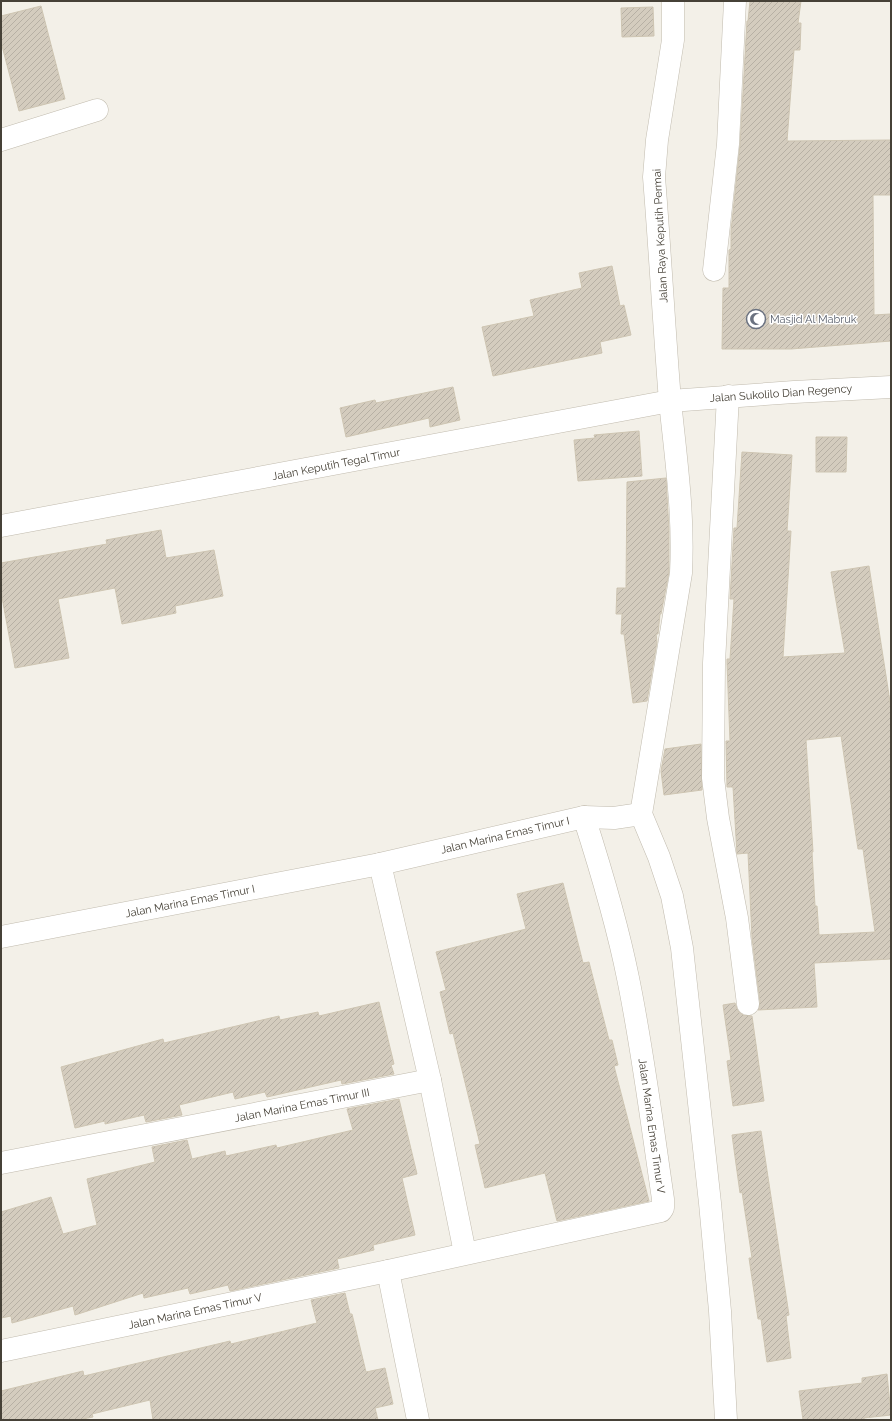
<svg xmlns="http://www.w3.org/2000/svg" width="892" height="1421" font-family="Raleway,sans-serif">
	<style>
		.building { fill: url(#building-hatch); stroke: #cec5b2; fill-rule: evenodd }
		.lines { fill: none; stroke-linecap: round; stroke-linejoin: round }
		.minor-casing { stroke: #c1bbae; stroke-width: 23 }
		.minor { stroke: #fff; stroke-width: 22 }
		.labels { text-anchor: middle; stroke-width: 3; stroke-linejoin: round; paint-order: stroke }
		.street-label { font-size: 11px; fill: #464137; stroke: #fff }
		.worship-label { font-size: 11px; fill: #5b616d; stroke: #fff; text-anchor: start }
	</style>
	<defs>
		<pattern id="building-hatch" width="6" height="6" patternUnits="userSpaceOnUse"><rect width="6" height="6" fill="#d4ccbe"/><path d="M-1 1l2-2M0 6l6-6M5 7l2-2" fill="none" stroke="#b7b0a4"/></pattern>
	</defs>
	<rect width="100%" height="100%" fill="#f3f0e8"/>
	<g class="building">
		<path d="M750 1H801L798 23H801L800 50H794L787 141 891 140V195H873L874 315 890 314 891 341 791 349H722L723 288H729V250L731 249V231L740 145 747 21H748Z"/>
		<path d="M41 6 65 99 19 111 1 42V16Z"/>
		<path d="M653 7 654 36 622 37 621 8Z"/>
		<path d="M612 266 620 306 624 305 631 335 600 342 602 353 493 376 482 327 534 316 530 300 582 288 579 273Z"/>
		<path d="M453 387 460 420 430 427 429 418 346 437 340 408 375 400 376 403Z"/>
		<path d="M639 431 642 476 578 481 574 440 595 438 594 435Z"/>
		<path d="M816 437H847L846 472H816Z"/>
		<path d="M742 452 792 455 787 531H791L783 657 845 653 831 572 869 566 891 708V959L814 963 817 1007 758 1010 760 1002 752 938 748 853 737 854 733 787H727L726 741H730L727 663V659H730L734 599H730L734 528H737ZM841 736 858 849H863L875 932 819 935 817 906H815L812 852H813L806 740Z"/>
		<path d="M666 478 669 530V572L661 614H660L658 634H656L657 642 647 701 633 703 624 634H621L622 614H616L617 588H626L627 482Z"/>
		<path d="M161 530 166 558 214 550 223 596 175 606 176 613 122 624 115 588 58 599 69 658 15 668 1 592V563L107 544 106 540Z"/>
		<path d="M701 744 702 790 664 795 661 771 665 749Z"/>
		<path d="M563 883 583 963 589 962 609 1040H612L618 1065 614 1066 649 1201 557 1221 545 1173 485 1188 475 1145 480 1144 453 1033 450 1034 440 992 446 990 436 952 526 929 517 894Z"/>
		<path d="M379 1002 394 1064 391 1065 394 1074 342 1084 341 1080 267 1097 265 1092 235 1099 233 1092 179 1105 182 1115 146 1122 144 1115 105 1124V1121L75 1128 61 1067 163 1039 164 1043 279 1016 280 1020 318 1012 319 1016Z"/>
		<path d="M735 1003 738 1011 743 1015 752 1016 764 1101 733 1106 727 1061 731 1060 723 1005Z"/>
		<path d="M399 1099 417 1174 402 1178 415 1235 373 1245 374 1250 337 1259 339 1268 230 1291 228 1285 190 1294 188 1288 144 1298 143 1293 75 1315 73 1306 12 1323 11 1316 1 1318V1212L51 1197 63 1234 97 1225 87 1179 155 1162 152 1147 187 1140 192 1159 225 1151 226 1156 276 1145 277 1148 353 1130 347 1109Z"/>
		<path d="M761 1131 789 1315 786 1316 791 1358 767 1362 761 1319H758L749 1258H752L742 1192 740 1193 732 1135Z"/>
		<path d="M345 1293 350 1314H352L366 1372 385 1368 393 1404 375 1408 378 1420H153L150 1400 92 1414 93 1417 78 1420H1V1391L83 1371 84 1376 230 1341 231 1344 317 1323 311 1300Z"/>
		<path d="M887 1374 891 1415 864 1418V1420H803L799 1391 862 1383V1378Z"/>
	</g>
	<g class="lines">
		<defs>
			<g id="minor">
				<path d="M673 1V40L657 140 654 177C660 251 664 326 670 401 676 460 684 514 681 573L641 814 659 857 672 896 682 948 710 1203 720 1311 726 1420"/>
				<path d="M1 140 97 110"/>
				<path d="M714 270 728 144 735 1"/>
				<path d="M728 396 714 663 713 778 718 818 737 918 748 1004"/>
				<path d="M1 526 670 401 794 392 891 387"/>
				<path d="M380 864 430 1080 465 1253"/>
				<path d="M1 937 380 864 584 817 614 818 641 814"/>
				<path d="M1 1163 430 1080"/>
				<path d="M388 1271 418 1420"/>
				<path d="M1 1351 388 1271 661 1211 663 1208V1199C652 1125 643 1051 628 978 617 923 601 870 584 817"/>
			</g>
		</defs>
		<use href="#minor" class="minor-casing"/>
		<use href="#minor" class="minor"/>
	</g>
	<defs>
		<symbol id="mosque-ring" viewBox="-11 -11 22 22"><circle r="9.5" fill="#fff" stroke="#6b7280" stroke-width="1.5"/><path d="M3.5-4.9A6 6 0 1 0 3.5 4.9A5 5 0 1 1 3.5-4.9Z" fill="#6b7280"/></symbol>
	</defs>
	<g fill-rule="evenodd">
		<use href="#mosque-ring" x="745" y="308" width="22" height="22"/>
	</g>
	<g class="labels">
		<g class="street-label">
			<text transform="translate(660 236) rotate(-93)" y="4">Jalan Raya Keputih Permai</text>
			<text transform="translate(781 393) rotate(-4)" y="4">Jalan Sukolilo Dian Regency</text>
			<text transform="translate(336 464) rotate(-11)" y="4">Jalan Keputih Tegal Timur</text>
			<text transform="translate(505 835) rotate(-13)" y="4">Jalan Marina Emas Timur I</text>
			<text transform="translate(190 901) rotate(-11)" y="4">Jalan Marina Emas Timur I</text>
			<text transform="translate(302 1105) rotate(-11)" y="4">Jalan Marina Emas Timur III</text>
			<text transform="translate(652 1126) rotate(82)" y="4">Jalan Marina Emas Timur V</text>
			<text transform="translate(195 1311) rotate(-12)" y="4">Jalan Marina Emas Timur V</text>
		</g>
		<g class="worship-label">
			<text x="770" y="323">Masjid Al Mabruk</text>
		</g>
	</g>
	<rect width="892" height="1421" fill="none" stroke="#464137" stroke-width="4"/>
</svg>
